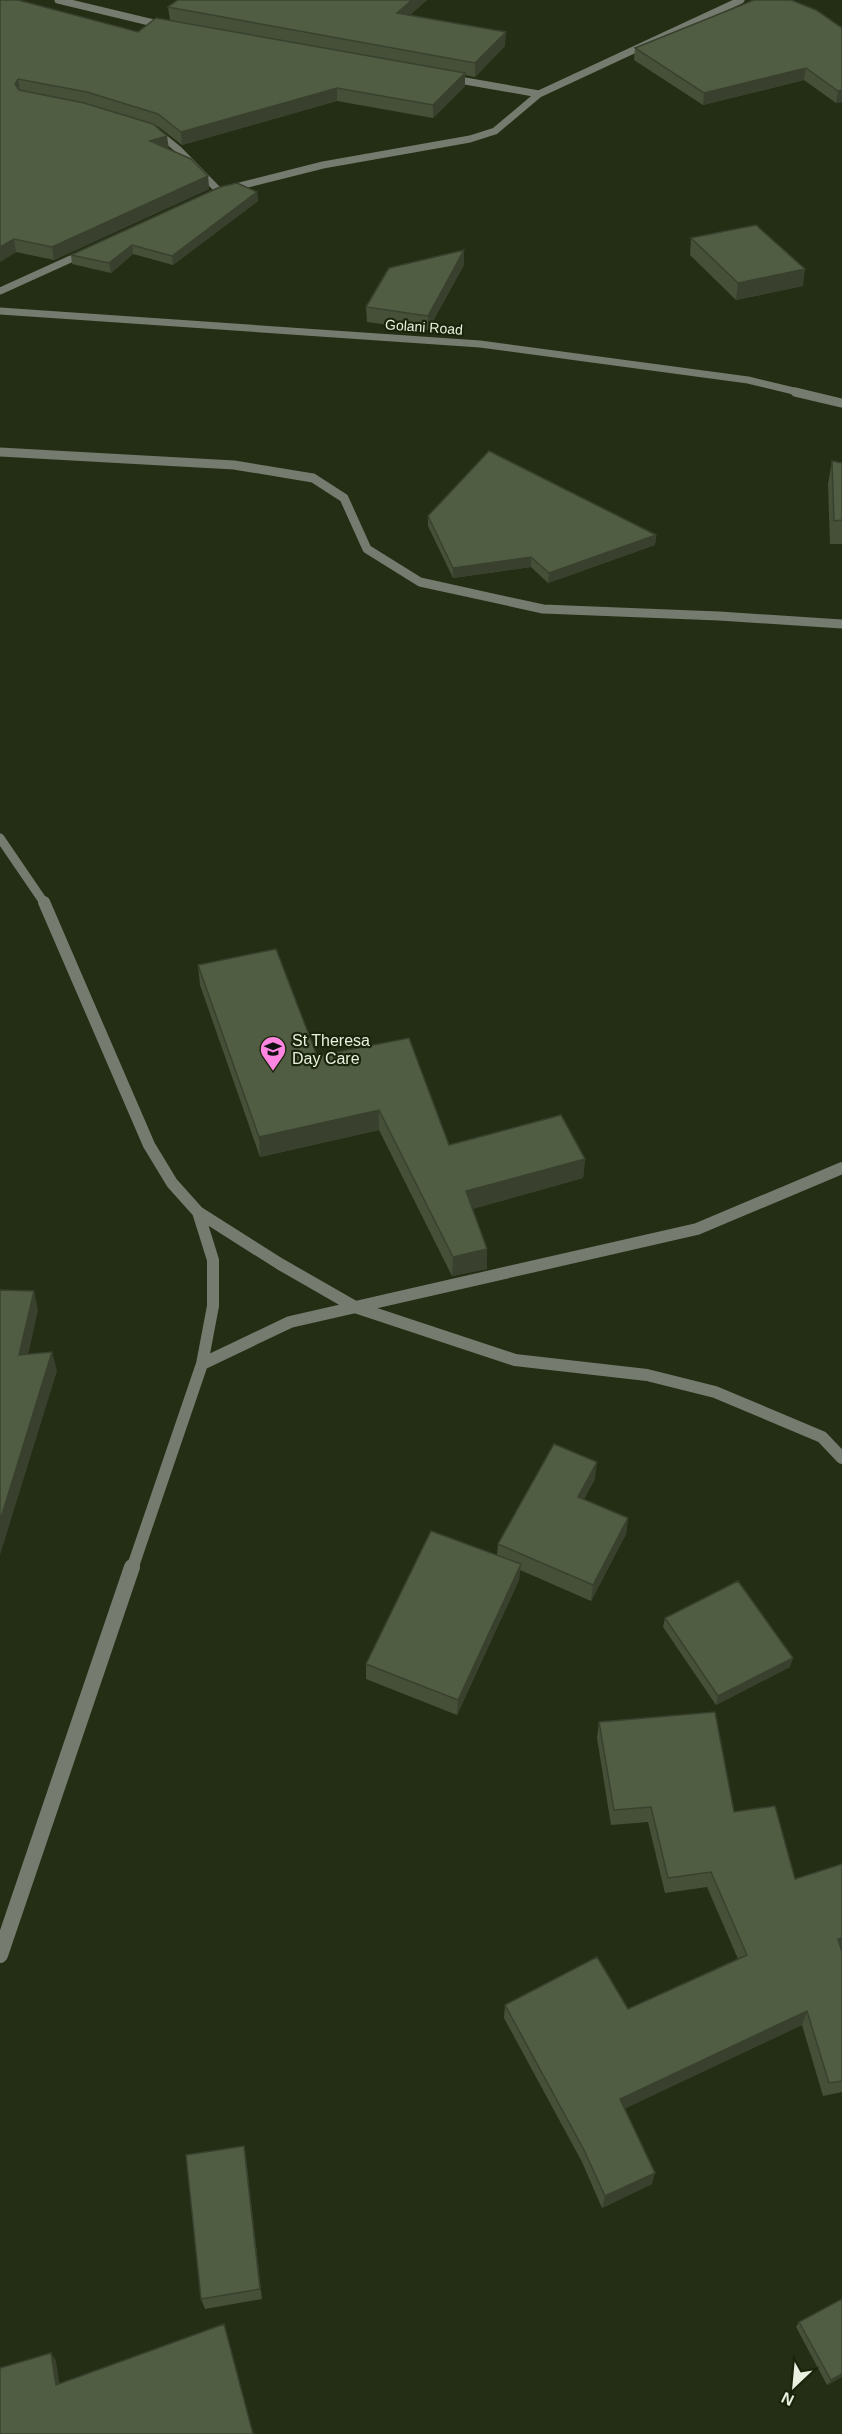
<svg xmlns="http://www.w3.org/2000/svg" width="842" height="2434" viewBox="0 0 842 2434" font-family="Helvetica,sans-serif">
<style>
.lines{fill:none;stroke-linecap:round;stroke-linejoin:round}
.minor-far3{stroke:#757b6e;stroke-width:7}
.minor-far2{stroke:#757b6e;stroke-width:9}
.minor-far1{stroke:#757b6e;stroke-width:12}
.minor{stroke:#757b6e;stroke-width:16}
.wall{fill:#465039}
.shaded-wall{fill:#39412e}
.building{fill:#515d42;stroke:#39412e;stroke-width:1.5}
.labels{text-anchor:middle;stroke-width:4.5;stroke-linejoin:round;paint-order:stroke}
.far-street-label{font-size:14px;fill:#e9f0e0;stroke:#1a240b}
.poi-label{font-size:16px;fill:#e9f0e0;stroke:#1a240b;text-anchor:start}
</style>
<rect width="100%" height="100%" fill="#242e15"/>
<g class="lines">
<path class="minor-far3" d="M58,0L166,26
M448,78L539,94
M157,132L179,150L219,191
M228,189L323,165L470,139L495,131L539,94L741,0
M0,291L86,252
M0,311L480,344L748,380L802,393"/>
<path class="minor-far2" d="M795,392L842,403
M0,452L234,465L313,478L344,498L367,549L420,582L543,609L719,616L842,624
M0,838L45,904"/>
<path class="minor-far1" d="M44,902L149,1145L172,1183L198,1212L280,1264L355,1307L515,1360L647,1375L715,1392L822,1437L842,1458
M202,1364L290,1322L697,1229L842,1168
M132,1569L202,1364L213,1306V1260L198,1212"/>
<path class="minor" d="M0,1955L132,1567"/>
</g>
<path class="wall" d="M0,0L138,32L170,20L168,7L178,0H427L410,15L505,46L475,77L465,75V86L433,118L337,101L182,145L159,127L155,125L169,149L208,176L209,189L54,260L16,252L0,262Z
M816,10L842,102L836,103L804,80L703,105L634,60L635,48Z
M257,192L258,201L173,265L133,254L111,273L72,264L71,255Z
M691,238L803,286L736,300L690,255Z
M464,250V265L428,330L367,322L366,307Z
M832,461L842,463V544H830L828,484Z
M428,516L656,535L655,545L548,583L531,567L453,578L428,526Z
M198,965L317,1056L449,1145L585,1159L583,1178L472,1209L487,1249V1269L452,1276L379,1130L260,1157L200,985Z
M595,1479L584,1499L628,1518L626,1534L591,1601L520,1570L519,1580L457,1715L366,1679V1664L497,1555L498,1544Z
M665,1618L790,1667L716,1705L663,1627Z
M599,1722L734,1812L795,1879L842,1864V2092L823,2096L802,2025L625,2108L652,2184L602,2208L582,2162L504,2018L505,2005L628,2009L738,1959L707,1887L665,1893L648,1822L611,1825L597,1738Z
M246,2158L262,2299L205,2309L201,2299Z
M799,2322L842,2377L827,2385L796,2327Z"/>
<path class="shaded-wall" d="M412,0H427L397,26V13Z
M506,32L505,46L475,77V63Z
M806,68L804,80L703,105L704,93Z
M465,73V86L433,118V105Z
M18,79L20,92L15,84Z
M337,88V101L182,145L181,132Z
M842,90V102L836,103L838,91Z
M167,136L169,149L150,141Z
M208,176L209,189L54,260L52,247Z
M257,192L258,201L173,265L172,256Z
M14,239L16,252L0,262V247Z
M132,245L133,254L111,273L109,263Z
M464,250V265L428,330V316Z
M805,269L803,286L736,300L738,283Z
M656,535L655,545L548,583L549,573Z
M531,557V567L453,578V568Z
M379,1110V1130L260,1157L259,1137Z
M585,1159L583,1178L465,1211L466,1191Z
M487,1249V1269L452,1276L453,1257Z
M34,1291L38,1310L24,1374L19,1355Z
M52,1352L57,1371L0,1555V1521Z
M597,1462L595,1479L576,1513L578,1497Z
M628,1518L626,1534L591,1601L593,1585Z
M521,1564L519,1580L457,1715L458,1700Z
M793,1658L790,1667L716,1705L718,1696Z
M842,1938V1950L833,1953L838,1939Z
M807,2011L802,2025L618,2112L620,2099Z
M244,2146L246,2158L262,2299L260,2289Z
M655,2173L652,2184L602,2208L605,2196Z
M51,2353L56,2361L61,2394L56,2385Z
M842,2374V2377L827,2385L831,2380Z"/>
<path class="building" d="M0,0H18L138,32L156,18L465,73L433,105L337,88L181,132L158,114L87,92L18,79L15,84L19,90L84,103L153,124L167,136L150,141L191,159L208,176L52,247L14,239L0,247Z
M178,0H412L397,13L506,32L475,63L168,7Z
M754,0H791L816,10L842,28V90L838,91L806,68L704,93L635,48Z
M237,183L257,192L172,256L132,245L109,263L71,255L220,187Z
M756,225L805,269L738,283L691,238Z
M464,250L428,316L366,307L389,268Z
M489,451L656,535L549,573L531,557L453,568L428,516Z
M832,461L842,463V520L834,521Z
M276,949L317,1056L409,1038L449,1145L561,1115L585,1159L466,1191L487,1249L453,1257L379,1110L259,1137L198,965Z
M0,1290L34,1291L19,1355L52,1352L0,1521Z
M554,1444L597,1462L578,1497L628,1518L593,1585L498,1544Z
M431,1531L521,1564L458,1700L366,1664Z
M738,1581L793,1658L718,1696L665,1618Z
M715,1712L734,1812L775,1806L795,1879L842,1864V1938L838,1939L842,1952V2081L829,2083L807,2011L620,2099L655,2173L605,2196L584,2150L505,2005L597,1957L628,2009L747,1955L711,1872L668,1878L651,1807L614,1810L599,1722Z
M244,2146L260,2289L201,2299L186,2155Z
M842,2299V2374L831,2380L799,2322Z
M224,2324L253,2434H0V2368L51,2353L56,2385Z"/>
<defs>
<g id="school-pin" transform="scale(1.35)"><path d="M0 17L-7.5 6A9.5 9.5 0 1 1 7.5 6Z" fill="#fe86e1" stroke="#1a240b"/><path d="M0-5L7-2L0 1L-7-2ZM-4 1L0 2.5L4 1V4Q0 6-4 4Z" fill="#111"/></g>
</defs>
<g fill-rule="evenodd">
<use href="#school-pin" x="273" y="1049"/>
</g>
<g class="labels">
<g class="far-street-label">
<text transform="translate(424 327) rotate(4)" y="5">Golani Road</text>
</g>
<g class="poi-label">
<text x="292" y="1046">St Theresa<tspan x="292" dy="18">Day Care</tspan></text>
</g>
</g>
<g transform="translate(794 2386) rotate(206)" stroke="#1a240b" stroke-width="4.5" paint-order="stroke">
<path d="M0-4.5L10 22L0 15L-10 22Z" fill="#e9f0e0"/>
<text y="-9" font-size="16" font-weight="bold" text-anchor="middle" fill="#e9f0e0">N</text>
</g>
</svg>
